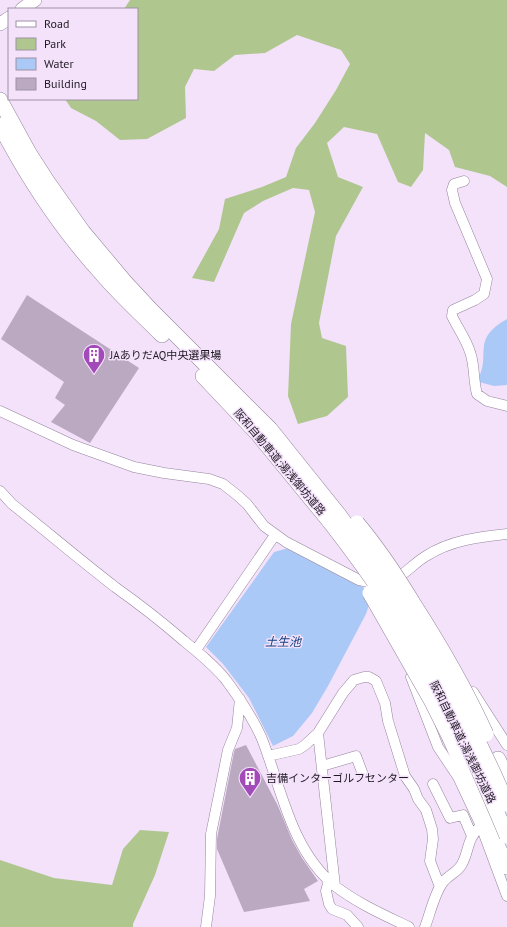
<svg xmlns="http://www.w3.org/2000/svg" width="507" height="927" viewBox="0 0 507 927" font-family="'PT Sans','Noto Sans JP',sans-serif">
<style>
.green{fill:#afc78f}
.water{fill:#abc9f7}
.building{fill:#baa9c1}
.lines{fill:none;stroke-linecap:round;stroke-linejoin:round}
.minor-casing{stroke:#94849b;stroke-width:11}
.major-casing{stroke:#94849b;stroke-width:14}
.highway-casing{stroke:#94849b;stroke-width:16}
.minor{stroke:#fff;stroke-width:10}
.major{stroke:#fff;stroke-width:13}
.highway{stroke:#fff;stroke-width:15}
.highway-bridge-casing{stroke:#94849b;stroke-width:16;stroke-linecap:butt}
.highway-bridge{stroke:#fff;stroke-width:15}
.labels{text-anchor:middle;stroke-width:3;stroke-linejoin:round;paint-order:stroke}
.poi-label{font-size:11px;fill:#1f1922;stroke:#f4e2fb;text-anchor:start}
.street-label{font-size:11px;fill:#1f1922;stroke:#f4e2fb}
.water-label{font-size:12px;font-style:italic;fill:#124081;stroke:#f4e2fb}
</style>
<rect width="100%" height="100%" fill="#f4e2fb"/>
<path class="green" d="M130,0H507V187L490,176L455,167L449,150L425,133L423,170L411,187L398,182L377,134L344,127L327,143L338,177L363,187L336,236L319,323L322,338L346,346L348,397L327,416L298,424L288,396L291,324L315,212L309,190L293,188L263,201L244,213L214,282L192,278L219,229L225,199L262,187L286,177L296,148L315,123L336,90L350,64L341,50L297,35L265,53L235,55L214,71L194,69L185,87L186,118L147,139L120,140L96,121L71,108L65,99H137V9H124Z
M140,830L169,832L155,875L133,924V927H0V860L54,878L112,885L123,849Z"/>
<path class="water" d="M507,319V385L494,386L479,382L478,379C492,354 470,340 507,319Z
M292,547L373,593L366,614L328,686L312,713L293,736L273,746L249,698L223,664L206,647L274,552Z"/>
<path class="building" d="M27,295L139,368L90,443L51,422L65,405L55,398L64,382L1,339Z
M246,745L278,806L292,840L302,858L318,881L304,889L310,901L244,912L217,849V839L234,752L235,749Z"/>
<g class="lines">
<g class="minor-casing">
<path id="minor" d="M464,181L454,184L452,190L455,203L487,279L484,294L475,300L453,310L452,316C457,327 466,339 470,352C475,365 473,380 477,394L487,401L507,406
M0,411L73,445L134,467L164,473L209,479L223,484L237,495L247,504L264,526L286,542L359,580L378,584
M0,491L12,504C46,531 80,560 115,587C139,604 162,622 184,641C199,653 214,665 226,680C240,699 253,718 262,739C282,790 291,850 335,886C357,903 384,915 409,927
M393,580C406,574 414,563 426,556C451,540 479,537 507,534
M196,650L275,535
M411,677L438,747L458,777L481,826L507,896
M473,692L507,745
M318,733L335,886
M268,756L299,749L305,745L318,733L343,693L354,680L364,677H369L376,681L385,703L388,721L405,776L414,789L418,799L426,810L432,829L433,839L430,861L440,887
M322,766L356,756L362,772
M433,784L450,818L463,815L472,836
M329,880L326,891L329,904L332,909L347,915L358,927
M206,927L210,896L211,834L228,750L237,728L240,699
M425,927C430,914 435,891 444,881C450,874 458,872 462,864C470,849 466,839 481,826"/>
</g>
<g class="major-casing">
<path id="major" d="M22,9L35,0
M0,24L9,18"/>
</g>
<g class="highway-casing">
<path id="highway" d="M0,100L29,153L47,181L83,232L125,282L151,310L270,429L339,515
M0,125C27,177 63,231 102,274C121,296 142,315 162,335
M203,376L257,433L330,522
M450,738L507,867
M498,759L507,779"/>
</g>
<use href="#minor" class="minor"/>
<use href="#major" class="major"/>
<use href="#highway" class="highway"/>
<g class="highway-bridge-casing">
<path id="highway-bridge" d="M339,515C406,605 463,701 507,804
M330,522C374,578 414,639 447,703C469,746 488,791 507,836
M357,523C378,548 396,575 413,603C440,645 465,688 486,734
M370,593L431,700L450,738"/>
</g>
<use href="#highway-bridge" class="highway-bridge"/>
</g>
<defs>
<g id="building-pin" transform="scale(1.15)"><path d="M0 17L-7.5 6A9.5 9.5 0 1 1 7.5 6Z" fill="#a24bb8" stroke="#f4e2fb"/><path d="M-4-6H4V6H1V3H-1V6H-4ZM-2.5-4.3h1.7v1.8h-1.7ZM.8-4.3h1.7v1.8H.8ZM-2.5-1h1.7V.8h-1.7ZM.8-1h1.7V.8H.8Z" fill="#fff"/></g>
</defs>
<g fill-rule="evenodd">
<use href="#building-pin" x="94" y="355"/>
<use href="#building-pin" x="250" y="778"/>
</g>
<g class="labels">
<g class="poi-label">
<text x="110" y="359">JAありだAQ中央選果場</text>
<text x="266" y="782">吉備インターゴルフセンター</text>
</g>
<g class="street-label">
<text transform="translate(280 462) rotate(50)" y="4">阪和自動車道;湯浅御坊道路</text>
<text transform="translate(463 742) rotate(64)" y="4">阪和自動車道;湯浅御坊道路</text>
</g>
<g class="water-label">
<text x="283" y="646">土生池</text>
</g>
</g>
<rect x="8" y="8" width="130" height="92" fill="#f4e2fb" stroke="#9f92a4"/>
<rect x="16" y="21" width="20" height="6" fill="#ffffff" stroke="#9f92a4"/>
<text x="44" y="28" font-size="12" fill="#1f1922">Road</text>
<rect x="16" y="38" width="20" height="12" fill="#afc78f" stroke="#9f92a4"/>
<text x="44" y="48" font-size="12" fill="#1f1922">Park</text>
<rect x="16" y="58" width="20" height="12" fill="#abc9f7" stroke="#9f92a4"/>
<text x="44" y="68" font-size="12" fill="#1f1922">Water</text>
<rect x="16" y="78" width="20" height="12" fill="#baa9c1" stroke="#9f92a4"/>
<text x="44" y="88" font-size="12" fill="#1f1922">Building</text>
</svg>
